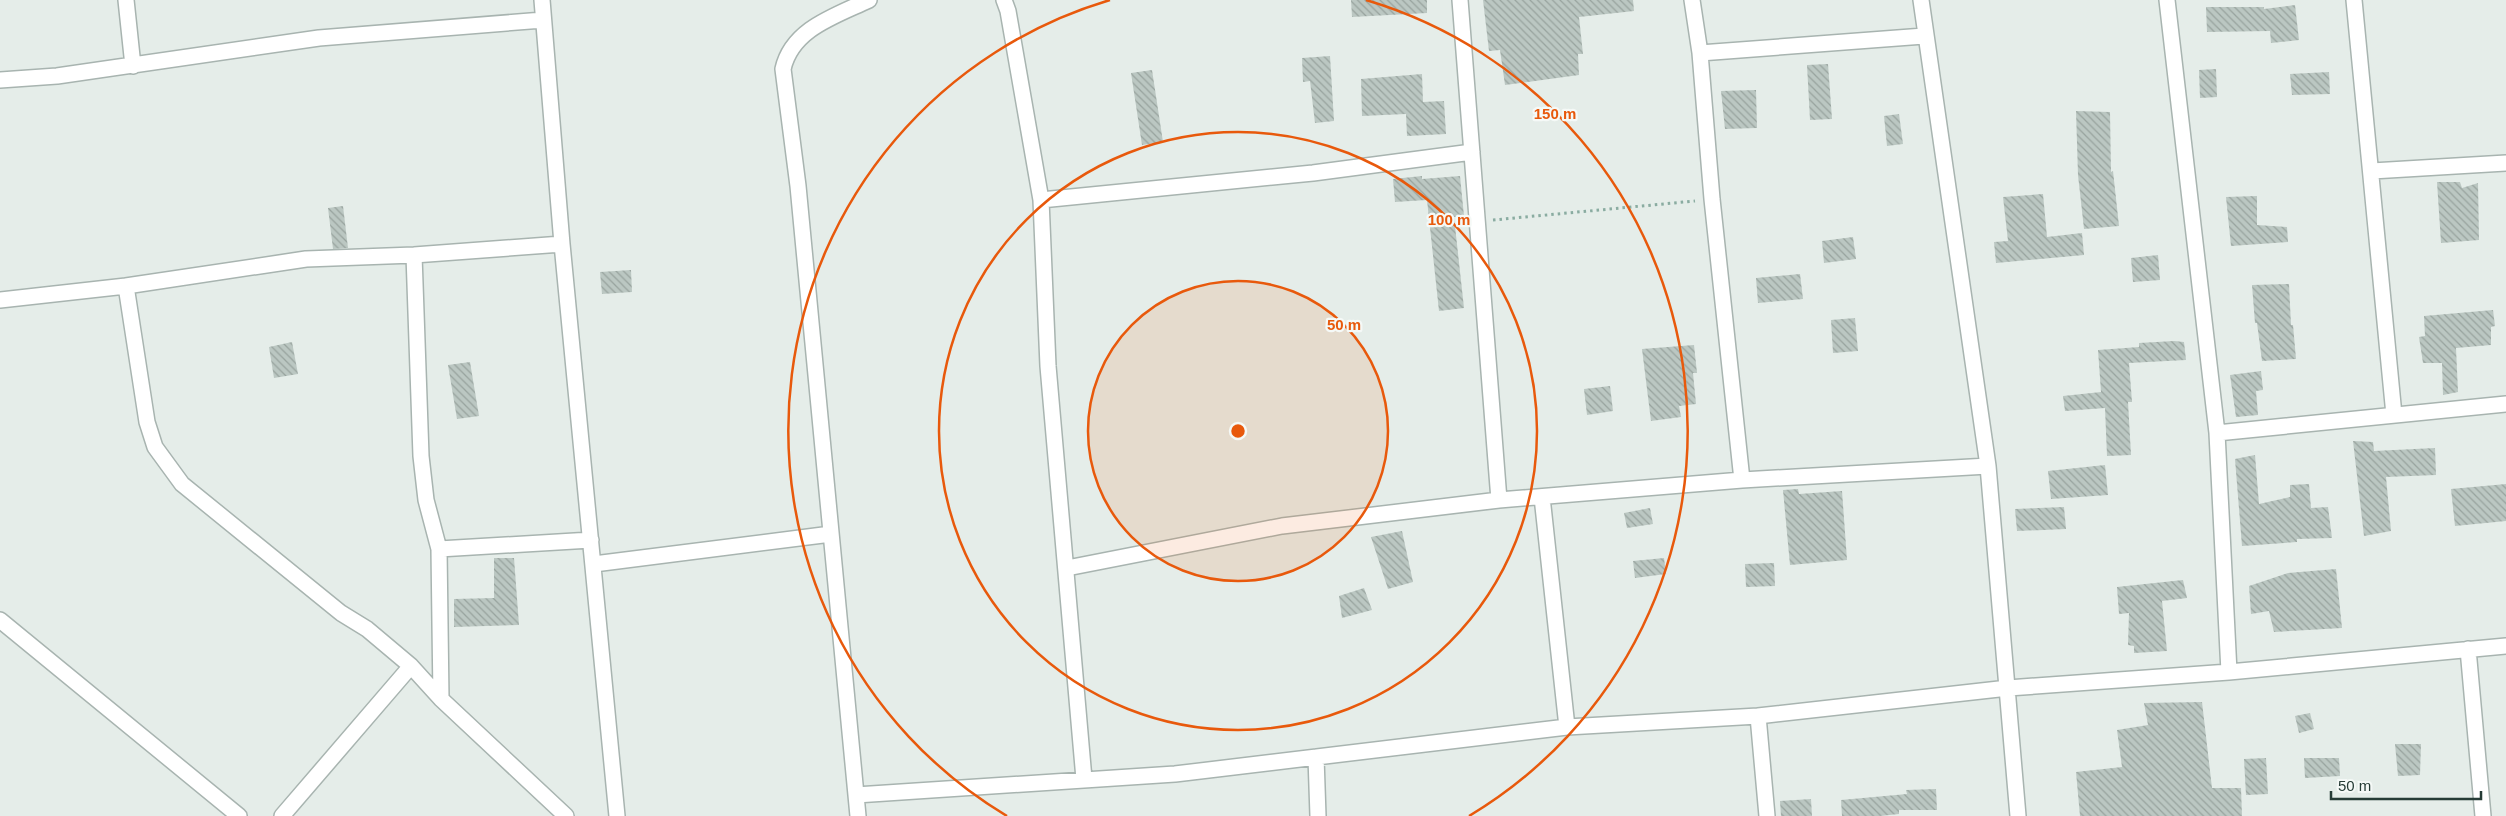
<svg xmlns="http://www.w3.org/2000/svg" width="2506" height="816" viewBox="0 0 2506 816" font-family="Arial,sans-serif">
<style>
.building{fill:url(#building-back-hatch)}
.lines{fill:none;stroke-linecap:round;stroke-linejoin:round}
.minor-casing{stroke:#a8b4b0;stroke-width:18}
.path{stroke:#8aaca1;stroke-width:3;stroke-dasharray:2.5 4;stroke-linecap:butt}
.minor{stroke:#fff;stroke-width:15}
.ring{fill:none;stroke:#e8590c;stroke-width:2.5}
.centre{fill:#e8590c;stroke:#f5f9f7;stroke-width:2.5}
.ring-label{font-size:15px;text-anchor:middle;font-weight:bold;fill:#e8590c;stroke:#f5f9f7;stroke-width:4.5;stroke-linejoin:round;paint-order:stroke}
</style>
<defs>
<pattern id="building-back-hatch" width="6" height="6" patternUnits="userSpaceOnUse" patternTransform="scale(1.25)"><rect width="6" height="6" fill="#bbc7c2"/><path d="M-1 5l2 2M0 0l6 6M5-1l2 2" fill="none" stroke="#98a39e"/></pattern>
</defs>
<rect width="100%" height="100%" fill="#e5ede9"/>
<path class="building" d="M1351,0H1427V13L1352,17Z
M1483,0H1633L1634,11L1579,17L1583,54H1578L1579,75L1505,85L1500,50L1489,51Z
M2295,5L2299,40L2271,43L2270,31L2207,32L2206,7H2264V9Z
M1330,56L1334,121L1315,123L1310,81L1303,82L1302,58Z
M1828,64L1832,119L1810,120L1807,65Z
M2216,69L2217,97L2200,98L2199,70Z
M1152,70L1163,142L1142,145L1131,73Z
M2329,72L2330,94L2292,95L2290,74Z
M1422,74L1423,102L1444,101L1446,134L1407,136L1406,114L1362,116L1361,79Z
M1756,90L1757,128L1725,129L1721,91Z
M2076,111L2110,112L2111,172L2113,171L2119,226L2084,229L2078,175Z
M1899,114L1903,144L1887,146L1884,116Z
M1422,176V179L1460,176L1464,216L1454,217L1464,308L1439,311L1427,200L1395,202L1393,179Z
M2437,182H2460L2462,188L2478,183L2479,240L2441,243Z
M2043,194L2047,237L2082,233L2084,255L1996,263L1994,242L2008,241L2003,197Z
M2257,196V225L2287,227L2288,242L2231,246L2226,197Z
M343,206L348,248L333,249L328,208Z
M1853,237L1856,259L1824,263L1822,241Z
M2158,255L2160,280L2133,282L2131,258Z
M631,270L632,292L602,294L600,272Z
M1800,274L1803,299L1758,303L1756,278Z
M2289,284L2291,325H2293L2296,359L2262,361L2257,323H2255L2252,285Z
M2493,310L2495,326L2491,327V345L2456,348L2458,392L2443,395L2442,363H2423L2419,337L2425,336L2424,316Z
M1855,318L1858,351L1833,353L1831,320Z
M2174,341L2184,342L2186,360L2129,363L2132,402H2128L2131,455L2107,456L2105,408L2065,411L2063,396L2101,392L2098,350L2139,347V343Z
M292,342L298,374L274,378L269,347Z
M1694,345L1697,373H1693L1696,404L1679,406L1681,417L1651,421L1642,349Z
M470,362L479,416L457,419L448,365Z
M2261,371L2263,390L2256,391L2258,415L2236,417L2230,375Z
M1610,386L1613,411L1587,415L1584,389Z
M2353,441L2373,442L2374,451L2435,448L2436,475L2386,477L2391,531L2364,536Z
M2255,455L2259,504L2290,497V485L2309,484L2311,508L2328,507L2332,538L2297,539V542L2242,546L2235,459Z
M2105,465L2108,495L2051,499L2048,471Z
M2506,484V521L2455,526L2451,489Z
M1798,489L1799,494L1842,491L1847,560L1790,565L1783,490Z
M2064,507L2066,529L2017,531L2015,509Z
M1650,508L1653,524L1627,528L1624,513Z
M1402,531L1413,582L1388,589L1371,537Z
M494,558H514L519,625L454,627V599L494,598Z
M1664,558L1666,574L1635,578L1633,561Z
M1774,563L1775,586L1746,587L1745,564Z
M2336,569L2342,628L2274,632L2269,611L2251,614L2249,586L2288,573Z
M2183,580L2187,598L2162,601L2167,651L2134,653V646L2128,645L2129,613L2119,614L2117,587Z
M1364,588L1372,610L1342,618L1339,596Z
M2202,702L2212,788H2241L2242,816H2080L2076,772L2122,767L2117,730L2148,725L2144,703Z
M2310,713L2314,729L2299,733L2295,716Z
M2395,744H2421L2420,775L2398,776Z
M2266,758L2268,794L2246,795L2244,759Z
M2304,758H2339L2340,776L2305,778Z
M1936,789L1937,810H1899V814L1880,816H1842L1841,800L1907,794L1906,790Z
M1811,799L1812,816H1781L1780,801Z"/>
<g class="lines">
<g class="minor-casing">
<path id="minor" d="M126,0L133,66
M542,0L562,244L617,816
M1004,0L1008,11L1041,200L1048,366L1084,779
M1460,0L1499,500
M1692,0L1700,53L1712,199L1742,480
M1921,0L1988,466L2018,816
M2167,0L2217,433L2229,672
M2354,0L2394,415
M1700,53L1924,36
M0,80L57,76L319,38L543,20
M2372,171L2506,163
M1041,200L1313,173L1472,152
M414,255L421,456L426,500L439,549L441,699
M126,286L147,422L155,447L182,484L341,613L367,629L411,666L441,699L566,816
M0,300L126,286L306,259L414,255L562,244
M2217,433L2506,404
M1542,497L1567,727
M439,549L591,540
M594,564L831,534
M1067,568L1282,526L1499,500L1742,480L1988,466
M0,620L239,816
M2468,649L2483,816
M1316,757L1318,816
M856,795L1175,774L1567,727L1758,716
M282,816L411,666
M858,816L798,186L783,69C792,29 835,16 869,0
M1767,816L1758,716L2008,688L2229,672L2506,646"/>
</g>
<path class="path" d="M1493,220L1695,201"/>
<use href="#minor" class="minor"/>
</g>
<circle cx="1238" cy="431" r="150" fill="#e8590c" fill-opacity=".12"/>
<g class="ring">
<circle cx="1238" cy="431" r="150"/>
<circle cx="1238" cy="431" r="299"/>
<path d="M1007 816A449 449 0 0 1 1110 0M1366 0A449 449 0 0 1 1469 816"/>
</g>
<circle cx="1238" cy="431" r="8" class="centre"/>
<g class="ring-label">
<text x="1555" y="119">150 m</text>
<text x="1449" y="225">100 m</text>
<text x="1344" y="330">50 m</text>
</g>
<path d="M2331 791v8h150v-8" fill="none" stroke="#263c36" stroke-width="2.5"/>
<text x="2338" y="791" font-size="15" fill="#263c36" stroke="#f5f9f7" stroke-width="4" paint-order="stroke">50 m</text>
</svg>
